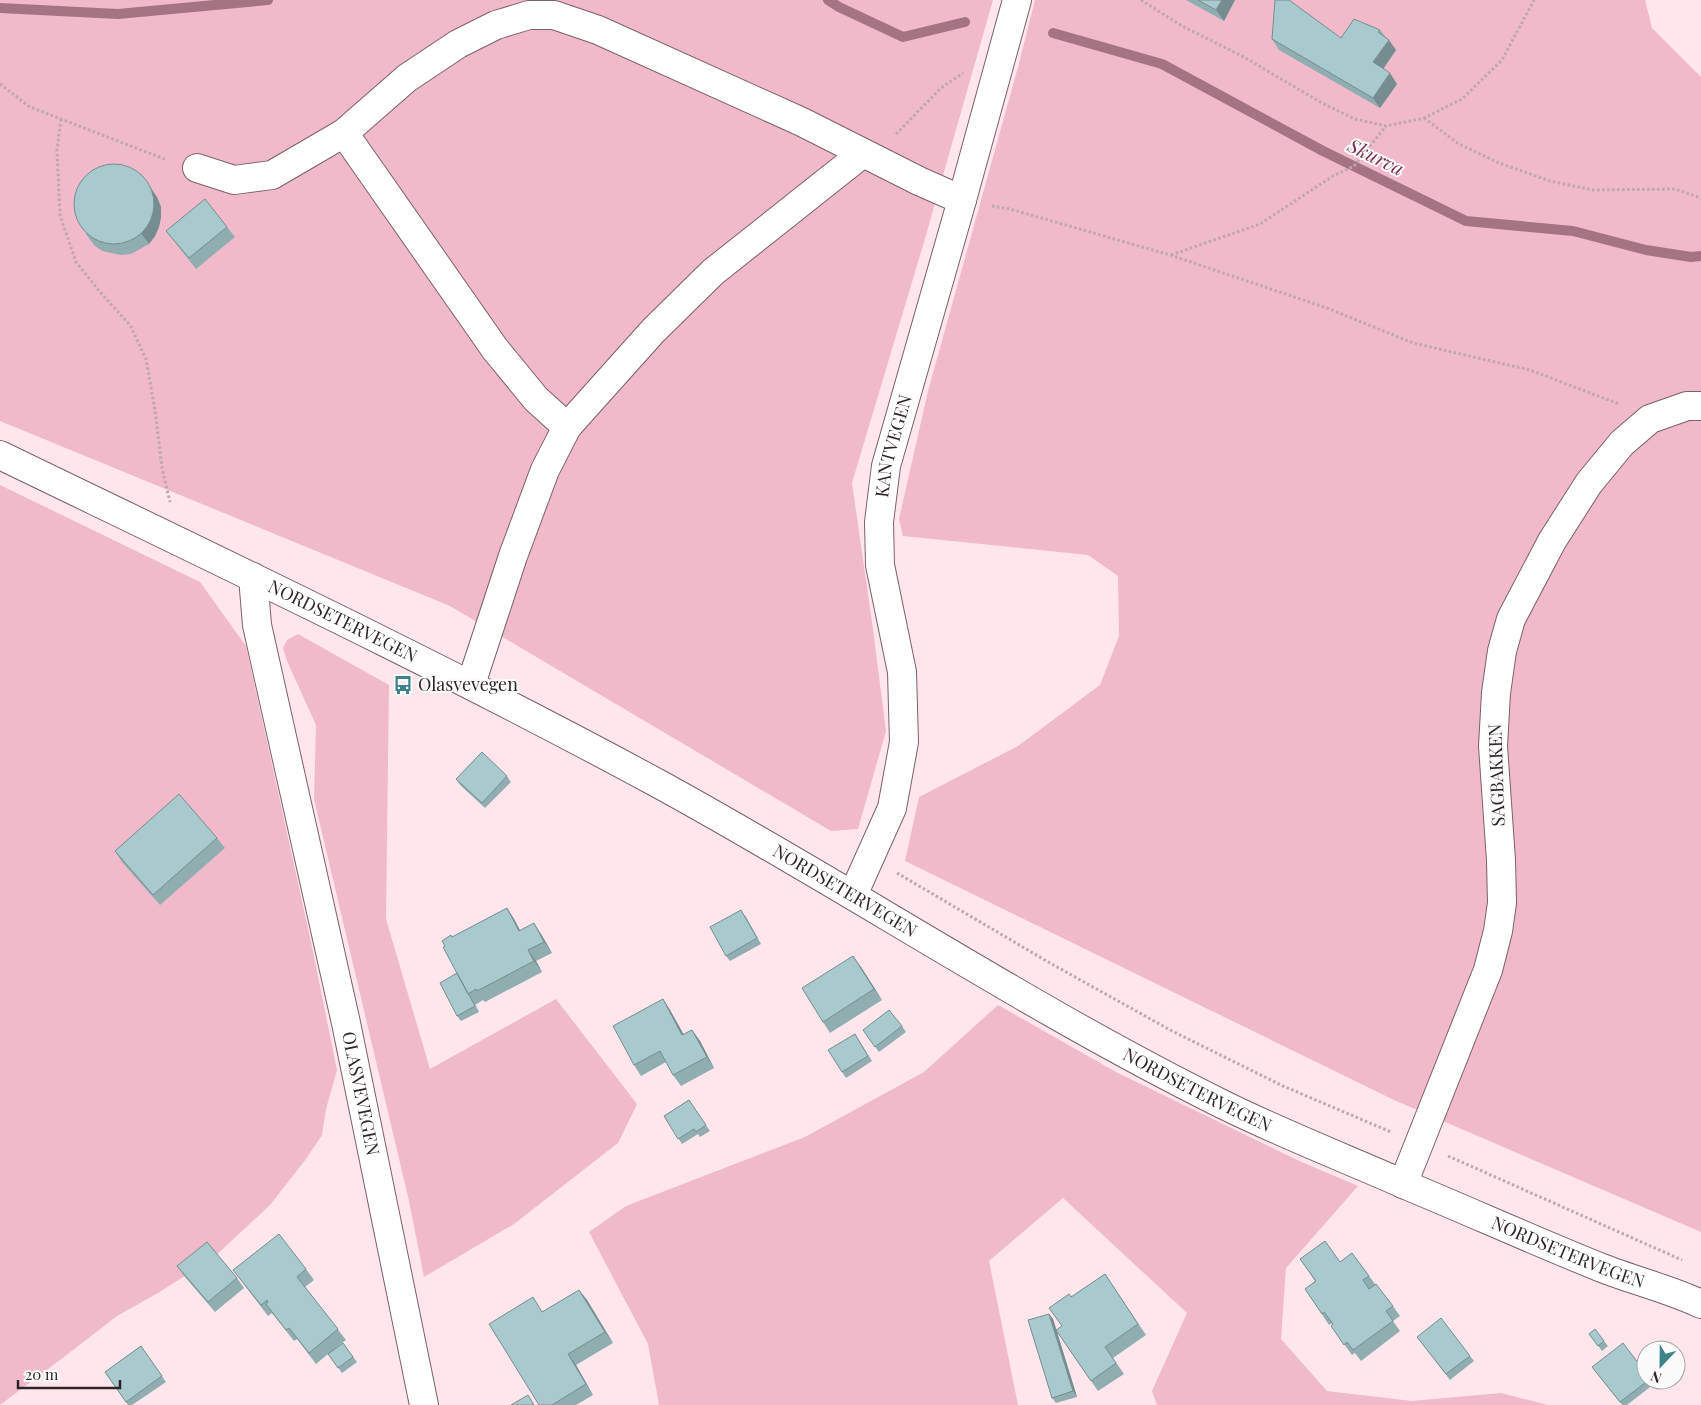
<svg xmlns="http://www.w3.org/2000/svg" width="1701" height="1405" viewBox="0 0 1701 1405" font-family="'Playfair Display',serif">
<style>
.green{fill:#f0bacb}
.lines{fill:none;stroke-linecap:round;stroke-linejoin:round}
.stream{stroke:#a57484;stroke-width:10}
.minor-casing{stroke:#7b6169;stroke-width:30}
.major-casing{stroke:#7b6169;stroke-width:30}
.path{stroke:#bca8ae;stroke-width:3;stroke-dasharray:2.5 2.5;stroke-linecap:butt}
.minor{stroke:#fff;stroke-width:28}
.major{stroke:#fff;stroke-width:28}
.wall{fill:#90aeaf}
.shaded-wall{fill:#768d8f}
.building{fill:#a8cacc;stroke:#768d8f}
.labels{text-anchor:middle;stroke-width:4;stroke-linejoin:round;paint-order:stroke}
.street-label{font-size:18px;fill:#2f2428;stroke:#fbfbfb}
.poi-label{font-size:18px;fill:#2f2428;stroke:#fbfbfb;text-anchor:start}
.water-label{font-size:19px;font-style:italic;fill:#7d2f4f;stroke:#fbfbfb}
</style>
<rect width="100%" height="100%" fill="#ffe6ed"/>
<path class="green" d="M0,0H993L924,242L852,483L872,622L886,731L858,829L831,831L450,606L0,421Z
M1035,0H1645L1652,28L1701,77V1232L1394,1100L905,861L919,797L1018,746L1100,685L1119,636L1118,576L1088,555L903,536L899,519L928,391L1018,67Z
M0,485L200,582L246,646L311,942L337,1070L326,1109L322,1135L306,1159L270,1205L213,1258L158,1293L117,1316L64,1357L0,1405Z
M298,634L389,685L386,919L430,1069L556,999L637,1104L618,1143L514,1224L424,1277L409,1201L314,799L316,725L287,661L283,648L287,640Z
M998,1005L1116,1072L1297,1160L1358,1186L1286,1268L1281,1339L1327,1391L1412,1401L1501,1393L1548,1405H1157L1152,1391L1187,1313L1063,1198L989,1261L1018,1405H659L648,1344L589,1232L626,1206L805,1137L924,1072Z"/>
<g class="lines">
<path class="stream" d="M828,0L839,7L903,37L965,22
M0,8L118,14L268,0
M1053,33L1162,64L1323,151L1466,221L1573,231L1646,250L1691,257L1701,256"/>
<g class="minor-casing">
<g id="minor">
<path d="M344,133L495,349L536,399L567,427"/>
<path d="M197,168L234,180L272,175L344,133L407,78L458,44L496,25L529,15H554L598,30L802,122L919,181L962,200"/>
<path id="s1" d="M253,577L257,625L346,1023L424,1405"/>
<path d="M471,684L513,556L545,470L567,427L653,331L713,272L863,153"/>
<path id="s2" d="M853,895L892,808L904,742L902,672L880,565L879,522L886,466L962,200L1017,0"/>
<path d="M1403,1184L1488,970L1498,931L1502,903L1501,860L1493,746L1496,693L1502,651L1511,619L1552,541L1589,483L1622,443L1650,419L1687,406H1701"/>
</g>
</g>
<g class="major-casing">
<g id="major">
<path id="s3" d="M0,455C221,562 443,667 659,784C849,888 1030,1009 1224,1105C1285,1135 1347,1159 1408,1186C1473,1213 1537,1242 1602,1268C1635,1281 1669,1289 1701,1304"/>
</g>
</g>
<path class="path" d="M1141,0L1182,26L1242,56L1322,103L1355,119L1386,126L1424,118L1462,99L1502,60L1534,0
M0,84L30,107L167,160
M1424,118L1459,144L1499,163L1550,181L1593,190L1675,189L1701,198
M61,119L57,150L60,215L76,262L100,292L130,325L146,359L155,410L162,468L170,502
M896,134L941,88L963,73
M992,206L1010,209L1170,255L1327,308L1413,343L1530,370L1619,404
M1171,255L1260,224L1333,176L1354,166L1386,126
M897,873L1050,963L1172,1031L1283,1086L1391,1132
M1448,1156L1682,1260"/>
<use href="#minor" class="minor"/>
<use href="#major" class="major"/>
</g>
<path class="wall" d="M1186,0H1235L1224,21Z
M1380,30L1396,50L1383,69L1397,84L1380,108L1279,50L1272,39L1341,38Z
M157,197L161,207V217L159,227L155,236L149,244L131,254L121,255L102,251L94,245L86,234Z
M227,227L235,237L196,269L174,241L166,231Z
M507,776L511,782L485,808L460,785L456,779Z
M217,838L225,848L160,905L122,862L115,851Z
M507,908L514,919L520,930L541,934L552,953L536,961L542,972L485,1002L483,1000L475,1005V1004L479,1012L461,1021L457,1016V973L445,946L453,937Z
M745,915L761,944L730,961L726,956Z
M861,967L882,1000L830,1033L823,1022Z
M663,999L670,1010L684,1035L692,1030L700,1041L714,1068L681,1086L673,1075L666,1062L641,1076L634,1065Z
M902,1026L906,1032L879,1052L863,1030Z
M855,1034L872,1061L846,1078L842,1072Z
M689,1100L710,1131L700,1137L698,1134L682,1144L664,1116Z
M1352,1253L1375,1284L1393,1306L1400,1316L1393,1321L1400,1331L1361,1361L1355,1353L1352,1355L1331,1326L1332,1324V1323L1329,1325L1305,1289L1315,1281L1300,1259L1340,1262Z
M177,1266L237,1278L244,1288L215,1312L185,1277Z
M306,1269L314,1280L305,1287L346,1340L334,1349L343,1343L357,1362L342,1373L328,1354L316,1364L297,1339L294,1341L272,1313L268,1316L233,1270Z
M1105,1274L1146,1335L1113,1358L1124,1374L1098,1391L1056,1330L1062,1326L1071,1297Z
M579,1290L587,1300L613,1343L576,1365L593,1395L576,1405H539Z
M1049,1314L1053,1319L1077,1397L1056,1403L1052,1398Z
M1593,1339L1604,1341L1608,1346L1602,1351Z
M1421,1342L1470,1356L1474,1361L1450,1380Z
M141,1346L166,1382L132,1405H128L105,1372Z
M1592,1367L1646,1380H1651L1654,1384L1627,1405H1622Z"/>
<path class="shaded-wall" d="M1222,0H1235L1224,21L1216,10Z
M1389,40L1396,50L1381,72L1373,62Z
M1390,73L1397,84L1380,108L1373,98Z
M144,178L157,197L161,207V217L159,227L155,236L149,244L141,233Z
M507,908L514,919L526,942L519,931Z
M534,923L541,934L552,953L544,942Z
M528,950L536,961L542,972L534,961Z
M853,956L861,967L882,1000L874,989Z
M663,999L670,1010L690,1046L682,1035Z
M692,1030L700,1041L714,1068L707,1057Z
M579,1290L587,1300L613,1343L605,1332Z
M1049,1314L1053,1319L1077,1397L1073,1391Z
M568,1354L576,1365L593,1395L586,1384Z"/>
<path class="building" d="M1198,0H1222L1216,10Z
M1275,0H1289L1341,38L1354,19L1380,30L1378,32L1389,40L1373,62L1390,73L1373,98L1272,39Z
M74 204a40 40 0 1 1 80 0a40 40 0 1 1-80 0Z
M205,199L227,227L189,258L166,231Z
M482,752L507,776L482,803L456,779Z
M179,794L217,838L153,895L115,851Z
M507,908L519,931L534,923L544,942L528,950L534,961L477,991L476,989L468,994L443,947L445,946L442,941L451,935L452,937Z
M741,910L757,938L726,956L710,927Z
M853,956L874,989L823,1022L802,988Z
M457,973L475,1006L457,1016L440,983Z
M663,999L682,1035L692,1030L707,1057L673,1075L660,1051L634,1065L613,1026Z
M889,1010L902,1026L875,1047L863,1030Z
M855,1034L868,1056L842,1072L828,1050Z
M689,1100L706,1125L696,1132L694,1129L678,1139L664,1116Z
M279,1234L306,1269L297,1277L338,1329L309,1353L289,1328L286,1330L266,1304L268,1302L267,1300L261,1305L233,1270Z
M1325,1241L1340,1262L1352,1253L1369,1276L1363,1280L1369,1289L1376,1284L1393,1306L1386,1311L1393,1321L1353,1350L1347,1342L1344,1345L1331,1326L1333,1324L1324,1312L1322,1314L1305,1289L1316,1281L1300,1259Z
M207,1242L237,1278L208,1302L177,1266Z
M1105,1274L1138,1324L1105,1347L1116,1363L1091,1381L1056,1330L1062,1326L1049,1308L1069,1294L1071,1297Z
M579,1290L605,1332L568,1354L586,1384L552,1405H539L489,1324L533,1297L542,1312Z
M1049,1314L1073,1391L1052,1398L1028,1320Z
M1441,1318L1470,1356L1446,1374L1417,1337Z
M1595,1329L1604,1341L1598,1346L1589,1334Z
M343,1343L353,1357L338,1368L328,1354Z
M1623,1343L1646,1373V1380H1649L1620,1402L1592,1367Z
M141,1346L162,1376L126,1402L105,1372Z
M528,1395L534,1405H511Z"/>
<defs>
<g id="bus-bare" transform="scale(1.5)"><path d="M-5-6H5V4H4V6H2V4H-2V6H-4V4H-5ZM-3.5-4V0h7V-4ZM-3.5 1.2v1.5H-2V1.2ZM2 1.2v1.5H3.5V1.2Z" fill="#3c8489" stroke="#fbfbfb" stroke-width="2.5" paint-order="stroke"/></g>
</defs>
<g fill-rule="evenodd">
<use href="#bus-bare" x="403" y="685"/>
</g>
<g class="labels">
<g class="street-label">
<text dy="6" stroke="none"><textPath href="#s2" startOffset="462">KANTVEGEN</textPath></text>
<text dy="6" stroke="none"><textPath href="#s3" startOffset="381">NORDSETERVEGEN</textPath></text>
<text transform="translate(1497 775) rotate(-92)" y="6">SAGBAKKEN</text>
<text dy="6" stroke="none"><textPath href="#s3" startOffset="951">NORDSETERVEGEN</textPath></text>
<text dy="6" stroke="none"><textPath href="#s3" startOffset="1356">NORDSETERVEGEN</textPath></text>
<text dy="6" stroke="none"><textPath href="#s1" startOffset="528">OLASVEVEGEN</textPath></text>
<text dy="6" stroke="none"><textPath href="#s3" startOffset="1761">NORDSETERVEGEN</textPath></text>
</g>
<g class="poi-label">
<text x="418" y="691">Olasvevegen</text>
</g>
<g class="water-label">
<text transform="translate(1376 157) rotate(26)" y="7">Skurva</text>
</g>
</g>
<g transform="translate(1661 1365) rotate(202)"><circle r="24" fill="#fbfbfb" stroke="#a9a5a7"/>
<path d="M0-4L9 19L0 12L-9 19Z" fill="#3c8489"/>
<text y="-8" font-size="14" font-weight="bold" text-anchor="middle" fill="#2f2428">N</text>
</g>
<path d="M18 1380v8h102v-8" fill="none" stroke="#2f2428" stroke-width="2.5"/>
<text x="25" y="1380" font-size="15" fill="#2f2428" stroke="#fbfbfb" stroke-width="4" paint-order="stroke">20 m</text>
</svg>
